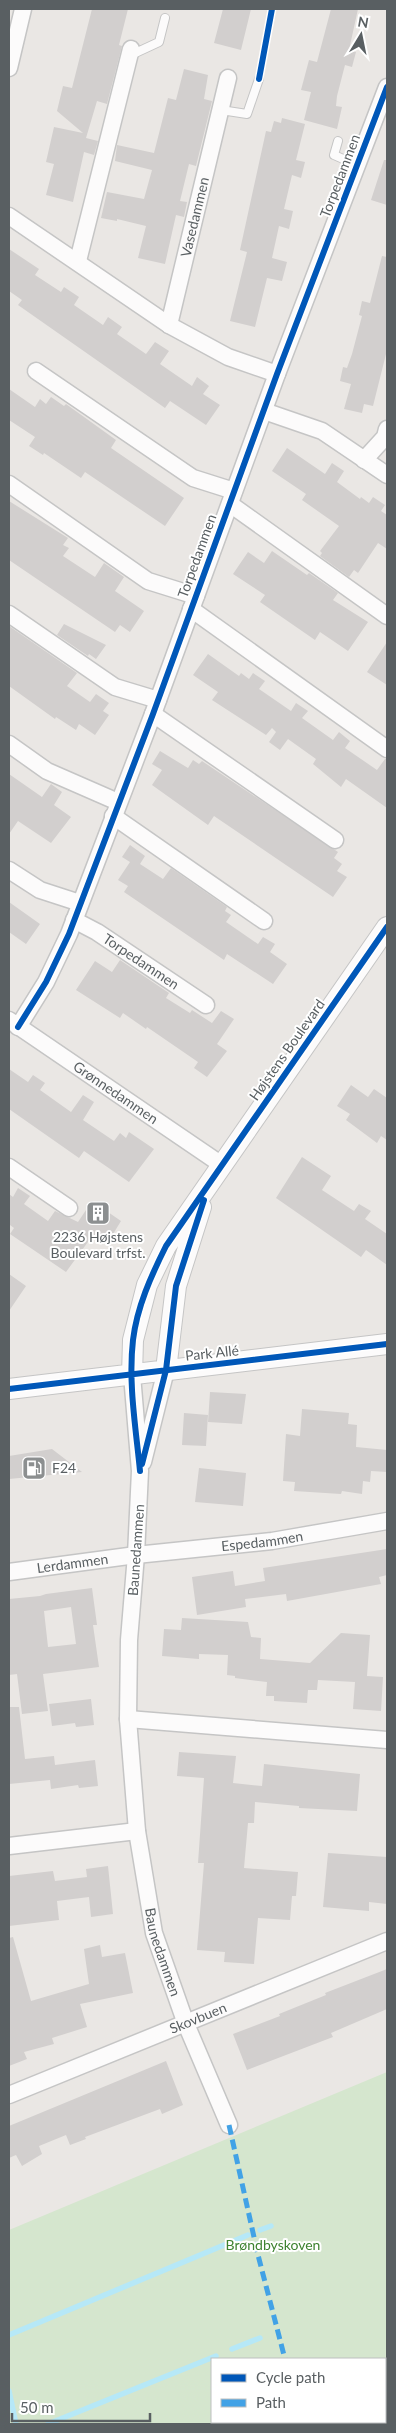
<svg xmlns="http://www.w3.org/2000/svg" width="396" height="2433" viewBox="0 0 396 2433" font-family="Lato,sans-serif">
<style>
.green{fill:#d5e6ce;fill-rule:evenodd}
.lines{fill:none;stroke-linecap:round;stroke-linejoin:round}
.stream{stroke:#b6e8f7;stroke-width:5.5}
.building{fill:#d2cfce;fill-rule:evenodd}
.service-casing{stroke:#c5c5c5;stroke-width:10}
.minor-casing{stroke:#c5c5c5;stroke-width:19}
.tertiary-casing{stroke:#c5c5c5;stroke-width:22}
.service{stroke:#fcfbfb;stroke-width:8}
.minor{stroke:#fcfbfb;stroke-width:16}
.tertiary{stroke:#fcfbfb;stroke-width:20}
.quiet{stroke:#42a2e6;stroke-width:5;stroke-dasharray:10 5;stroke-linecap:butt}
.cycleway-casing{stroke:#fff;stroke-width:9}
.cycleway{stroke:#0057b8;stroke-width:6}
.labels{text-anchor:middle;stroke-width:4;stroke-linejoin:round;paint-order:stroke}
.street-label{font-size:14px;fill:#595f62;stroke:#fff}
.poi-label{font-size:14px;fill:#595f62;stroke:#fff}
.park-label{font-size:14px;fill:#3d8230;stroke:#fff}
</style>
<rect width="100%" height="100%" fill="#eae7e4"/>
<path class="green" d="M387,2072V2424H9V2230ZM212,2359H385V2422H212Z"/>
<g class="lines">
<path class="stream" d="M260,2230L271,2226
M9,2335L248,2235
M232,2349L260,2338
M9,2391L16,2424
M48,2424L216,2356"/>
</g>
<path class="building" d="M92,9H128L119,45L122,46L107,104L97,101L86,138L98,141L94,155L84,152L73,202L46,195L54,164L46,162L54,127L83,133L57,111L63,86L72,88Z
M223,9H251L241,50L214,43Z
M331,9H358L349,50L356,52L352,67L345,65L337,96L336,106L342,107L337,129L304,120L311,92L301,90L309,60L317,62Z
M184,69L208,75L204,99L212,101L196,166L189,164L180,201L187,202L184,217L176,215L165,264L138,258L146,226L117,219V221L101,218L107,192L144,199L152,170L115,161L117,145L154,153L168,98L176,100Z
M282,118L305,124L296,160L305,162L301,178L292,175L284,209L293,211L289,229L279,226L272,258L287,262L282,281L267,278L255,327L230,321L247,252L240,250L266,131L271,132L274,121L281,123Z
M384,160H387V205L371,200Z
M9,249L39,269L35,275L61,292L64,287L79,297L74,305L103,325L108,317L122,327L117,334L146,354L155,342L169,351L160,364L192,386L197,377L209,386L203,394L220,405L206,425L170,401L165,408L18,305L22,300L9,291Z
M382,256L387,257V350L373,406L364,404L362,413L344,409L351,384L340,381L343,367L347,368L352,354L362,316L359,315L362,301L370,303Z
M9,389L35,407L40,399L46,404L51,397L64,406L66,404L116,440L111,448L184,498L165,526L85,472L81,478L44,453L43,455L29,446L35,437L9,420Z
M287,448L325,474L332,463L344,471L337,482L360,499L361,497L369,503L373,497L385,505L381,511L387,515V549L378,543L358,573L354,570L349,577L320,556L322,553L320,551L339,526L302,500L306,494L272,471Z
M9,501L68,538L63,545L69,548L63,556L95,577L104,563L124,577L115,591L144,611L130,632L120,625L115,632L9,560Z
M272,551L307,575L309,573L338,593L333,600L368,622L348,651L320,632L315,640L260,602L265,595L233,574L248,552L264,563Z
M64,624L106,645L96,659L89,654L88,656L57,635Z
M9,626L77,673L67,686L90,702L96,694L109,703L103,711L109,715L95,735L79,724L76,730L56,717L55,719L9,686Z
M387,642V685L367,672Z
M208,654L239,676L241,673L249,679L253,673L265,681L259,689L291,711L296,703L308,711L302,718L333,740L339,732L350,741L345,748L377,770L385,759H387V808L346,779L341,787L313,764L316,759L288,739L280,750L269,742L276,732L272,728L266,735L212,700L218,692L193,675Z
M160,751L188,768L193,760L199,764L202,761L338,852L334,858L342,864L337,871L347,877L333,897L214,816L208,825L152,785L162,770L152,764Z
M9,774L42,797L51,784L62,792L54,805L71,817L51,843L18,821L9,834Z
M130,845L145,856L140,864L163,879L171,868L227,907L225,911L231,915L226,922L258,944L263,937L275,944L270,952L287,964L273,984L227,954L224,960L124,892L128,886L118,880L130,862L122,857Z
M9,902L40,924L26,944L9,932Z
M120,960L169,993L166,998L190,1013L192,1010L212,1023L221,1011L234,1019L217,1044L227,1051L207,1077L194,1068L198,1062L147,1027L146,1029L123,1013L120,1018L76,990L95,961L112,972Z
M9,1069L28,1082L33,1075L45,1083L40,1090L71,1112L83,1095L94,1102L83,1120L114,1141L120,1133L126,1138L129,1132L154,1149L129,1182L84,1151L79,1158L9,1109Z
M351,1085L368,1097L374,1089L387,1098V1140L381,1136L377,1143L346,1120L350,1114L337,1106Z
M302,1157L331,1176L322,1190L354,1211L359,1204L371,1211L365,1219L387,1234V1265L366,1250L361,1257L276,1198Z
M18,1188L30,1196L24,1204L48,1221L55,1211L78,1222L92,1201L121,1221L107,1244L93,1235L66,1272L10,1234L14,1228L10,1225L9,1227V1194L13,1197Z
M9,1274L26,1286L9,1311Z
M210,1392L246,1394L242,1424L208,1422Z
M302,1409L349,1413L348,1424L357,1425L356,1447L387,1450V1472L371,1471L370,1482L363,1481L362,1494L342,1491L341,1494L294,1491L295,1482L283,1481L286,1434L300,1436Z
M184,1413L208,1415L206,1446L182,1445Z
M52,1449L82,1472L9,1479V1456Z
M199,1468L246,1473L243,1506L195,1502Z
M387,1549V1575L379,1577L381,1584L287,1601L286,1594L245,1599L246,1607L197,1615L192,1577L233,1571L235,1586L265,1581L263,1568Z
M92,1588L97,1625H93L99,1667L43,1674L48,1711L22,1714L17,1674L9,1675V1599L40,1596L46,1594ZM71,1607L76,1644L48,1647L44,1611Z
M182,1618L248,1622L251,1637L261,1638L260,1659L310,1663L341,1633L370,1635L367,1676L383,1677L381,1711L353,1709L355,1682L318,1680L317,1690H308L307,1703L274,1701V1696H266L267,1682L235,1678V1676L227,1675L228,1655L199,1654V1659L162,1656L164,1629L181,1630Z
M91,1699L94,1725L76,1727L75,1723L52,1726L49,1704Z
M9,1707H19L25,1759L54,1756L55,1765L95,1760L98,1786L79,1788L78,1785L51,1789L50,1780L9,1784Z
M179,1752L236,1756L233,1783L262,1786L264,1764L360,1774L357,1811L299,1808V1806L255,1802L254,1823H248L244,1868L298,1872L296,1896H292L290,1920L258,1918L254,1964L224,1962L225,1952L197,1950L204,1863H198L204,1778L177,1776Z
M328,1853L387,1857V1904L369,1902V1911L323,1907Z
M108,1866L113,1914L91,1917L89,1897L57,1901L59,1920L9,1926V1876L53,1871L55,1881L87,1877L86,1869Z
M13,1937L31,2001L89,1984L84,1949L100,1945L102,1957L125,1953L133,1993L80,2004L87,2027L52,2038L54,2044L24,2052L27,2059L9,2066V1938Z
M387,1969V2009L331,2033L333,2037L247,2070L233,2034L280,2016L279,2014L326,1995L325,1993Z
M166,2061L183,2105L162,2114L160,2109L85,2137L86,2139L70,2145L66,2135L39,2146L42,2154L22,2166L16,2155L9,2158V2126Z"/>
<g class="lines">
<g class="service-casing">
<path id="service" d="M131,55L159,42L165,18
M221,110L247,114L259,79
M338,141L334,155L357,165"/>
</g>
<g class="minor-casing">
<g id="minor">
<path d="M9,68L23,9"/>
<path d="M9,216L169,325L228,357L277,374"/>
<path d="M78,261L131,49"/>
<path id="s1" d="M169,325L228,78"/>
<path d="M36,371L193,478L234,491"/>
<path d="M264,411L322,431L387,475"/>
<path d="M364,460L385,437L387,429"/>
<path d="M9,484L148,581L196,596"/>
<path d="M230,504L387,616"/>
<path d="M191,609L387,749"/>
<path d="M9,614L115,687L158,700"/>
<path d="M153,714L335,840"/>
<path d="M9,744L47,771L118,802"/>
<path d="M113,816L264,921"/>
<path d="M9,870L40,890L80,903"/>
<path id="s2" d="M74,920L97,932L206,1005"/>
<path id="s3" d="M9,1020L222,1165"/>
<path d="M18,1027L46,982L69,934L153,714L277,374L387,87"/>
<path d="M9,1167L69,1208"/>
<path id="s4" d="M132,1375L140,1471L136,1555L129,1640L128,1719L137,1831L154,1933L186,2024L229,2125"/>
<path d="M143,1462L166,1370"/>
<path id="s5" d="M9,1572L136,1555L272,1541L387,1521"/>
<path d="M128,1719L387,1740"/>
<path d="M9,1846L137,1831"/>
<path id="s6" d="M9,2095L387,1941"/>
</g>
</g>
<g class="tertiary-casing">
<path id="tertiary" d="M166,1370L176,1286L201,1207
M132,1375L133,1340L147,1285L166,1246L387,927
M9,1389L387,1344"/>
</g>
<use href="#service" class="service"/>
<use href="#minor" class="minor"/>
<use href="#tertiary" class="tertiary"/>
<path class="quiet" d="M229,2125L258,2255L285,2359
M300,2422V2424"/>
<g class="cycleway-casing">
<path id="cycleway" d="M259,79L272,9
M18,1027L46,982L69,934L153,714L277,374L387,87
M9,1389L387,1344
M142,1464L166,1370L176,1286L204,1200
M140,1471C136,1429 128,1383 133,1340C137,1307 151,1276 166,1246L387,927"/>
</g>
<use href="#cycleway" class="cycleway"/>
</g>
<defs>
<g id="building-square" transform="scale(1.25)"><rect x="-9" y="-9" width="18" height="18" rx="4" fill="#8c8f90" stroke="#fff"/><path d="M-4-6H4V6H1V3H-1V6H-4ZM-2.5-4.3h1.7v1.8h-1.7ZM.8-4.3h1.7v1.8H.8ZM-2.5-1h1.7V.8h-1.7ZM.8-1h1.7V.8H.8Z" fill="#fff"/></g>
<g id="fuel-square" transform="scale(1.25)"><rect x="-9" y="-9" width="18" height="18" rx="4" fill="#8c8f90" stroke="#fff"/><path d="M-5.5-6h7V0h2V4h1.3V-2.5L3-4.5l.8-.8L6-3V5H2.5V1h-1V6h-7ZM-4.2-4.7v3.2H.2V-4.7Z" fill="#fff"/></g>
</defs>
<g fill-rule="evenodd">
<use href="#building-square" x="98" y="1213"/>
<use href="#fuel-square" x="34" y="1468"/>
</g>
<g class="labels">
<g class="street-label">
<text transform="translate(340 176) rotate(-69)" y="5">Torpedammen</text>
<text dy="5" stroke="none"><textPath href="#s1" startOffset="111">Vasedammen</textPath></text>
<text transform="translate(197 556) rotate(-70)" y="5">Torpedammen</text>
<text dy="5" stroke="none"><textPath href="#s2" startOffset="79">Torpedammen</textPath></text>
<text transform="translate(287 1050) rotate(-55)" y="5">Højstens Boulevard</text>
<text dy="5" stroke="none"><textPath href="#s3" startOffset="129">Grønnedammen</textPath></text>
<text transform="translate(212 1353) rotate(-6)" y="5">Park Allé</text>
<text dy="5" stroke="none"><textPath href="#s5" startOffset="255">Espedammen</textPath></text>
<text transform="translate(136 1550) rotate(-86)" y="5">Baunedammen</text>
<text dy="5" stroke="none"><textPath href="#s5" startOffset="64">Lerdammen</textPath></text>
<text dy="5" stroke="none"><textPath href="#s4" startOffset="581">Baunedammen</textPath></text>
<text dy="5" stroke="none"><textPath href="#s6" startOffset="204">Skovbuen</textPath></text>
</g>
<g class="poi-label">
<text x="98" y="1242">2236 Højstens<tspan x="98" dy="16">Boulevard trfst.</tspan></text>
<text x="52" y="1473" text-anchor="start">F24</text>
</g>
<g class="park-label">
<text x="273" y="2250">Brøndbyskoven</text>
</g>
</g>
<rect width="396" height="2433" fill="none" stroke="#595f62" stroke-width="20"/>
<rect x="211" y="2358" width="175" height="65" fill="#ffffff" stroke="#bdbfc0"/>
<rect x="221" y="2374" width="25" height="8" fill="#0057b8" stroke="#bdbfc0"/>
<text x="256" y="2383" font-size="15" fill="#595f62">Cycle path</text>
<rect x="221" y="2399" width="25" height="8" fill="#42a2e6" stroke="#bdbfc0"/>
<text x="256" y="2408" font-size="15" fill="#595f62">Path</text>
<g transform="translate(361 35) rotate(10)" stroke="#ffffff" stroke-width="4" paint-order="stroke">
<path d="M0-4L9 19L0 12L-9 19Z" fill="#595f62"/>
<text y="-8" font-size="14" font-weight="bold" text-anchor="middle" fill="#595f62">N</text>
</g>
<path d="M12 2413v8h138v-8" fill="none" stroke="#595f62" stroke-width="2.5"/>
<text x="20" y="2413" font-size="15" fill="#595f62" stroke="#ffffff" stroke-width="4" paint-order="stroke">50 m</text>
</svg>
